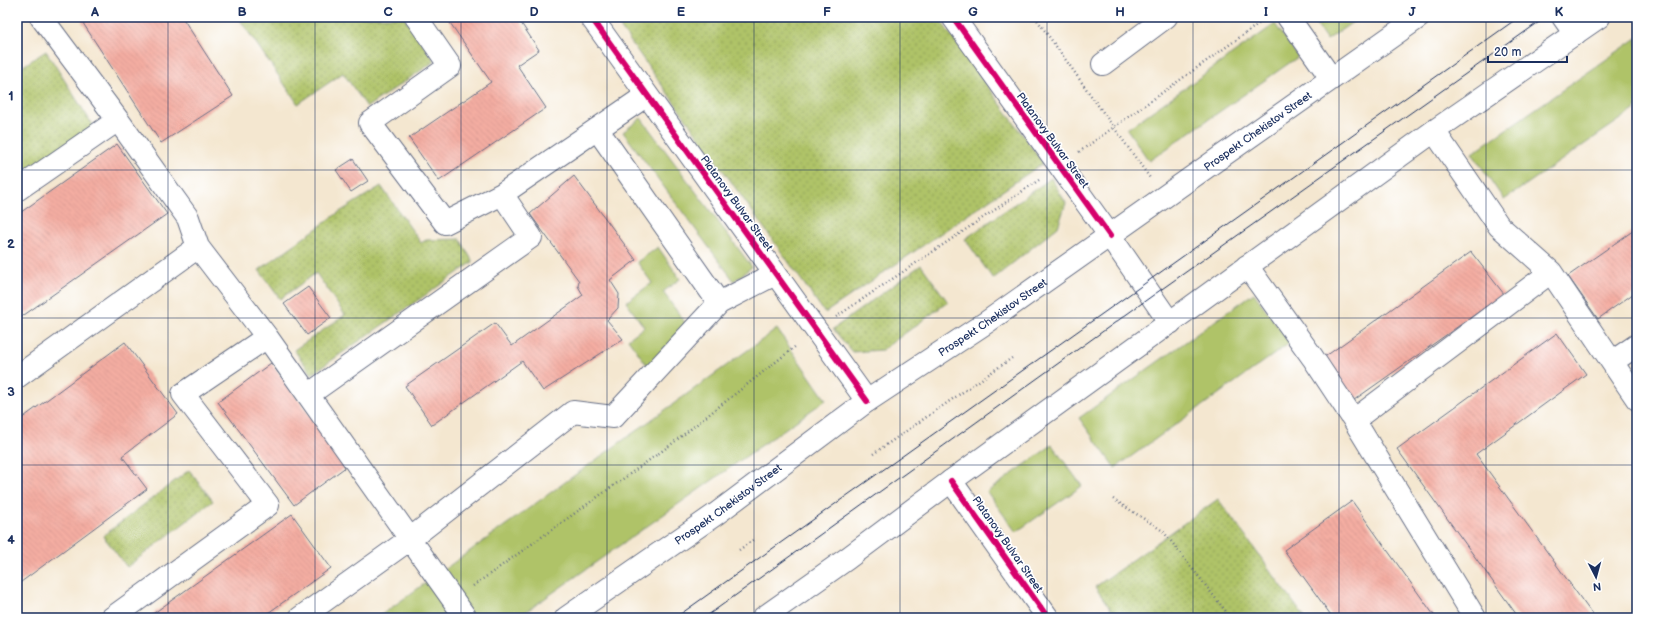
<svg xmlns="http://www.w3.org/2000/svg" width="1654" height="635" viewBox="0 0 1654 635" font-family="'Balsamiq Sans',sans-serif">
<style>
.grass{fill:#afc367;stroke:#657962}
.park{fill:url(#park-dots);stroke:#657962}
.building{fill:url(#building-back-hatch)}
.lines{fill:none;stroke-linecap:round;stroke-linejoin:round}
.minor-casing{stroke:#676f86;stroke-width:24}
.major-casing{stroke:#676f86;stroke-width:24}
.path{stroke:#676f86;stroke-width:2.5;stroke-dasharray:1 3;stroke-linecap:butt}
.minor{stroke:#fff;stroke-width:22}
.major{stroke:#fff;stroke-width:22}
.tram{stroke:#1b2f5e;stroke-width:1}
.cycleway-casing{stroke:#fff;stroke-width:8}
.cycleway{stroke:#d6006c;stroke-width:6}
.grid{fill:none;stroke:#1b2f5e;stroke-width:1;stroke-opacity:0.55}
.labels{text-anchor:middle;stroke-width:3.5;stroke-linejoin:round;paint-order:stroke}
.street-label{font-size:11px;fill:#1b2f5e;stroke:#fff}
.neatline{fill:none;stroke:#1b2f5e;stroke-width:1.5}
.grid-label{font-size:13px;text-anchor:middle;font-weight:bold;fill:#1b2f5e}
</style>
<defs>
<pattern id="park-dots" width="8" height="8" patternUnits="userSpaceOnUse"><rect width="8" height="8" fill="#afc367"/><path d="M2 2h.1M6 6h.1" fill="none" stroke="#8e9f58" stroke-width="1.8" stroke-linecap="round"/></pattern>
<pattern id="building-back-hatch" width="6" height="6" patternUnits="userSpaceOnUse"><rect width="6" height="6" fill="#f4ada2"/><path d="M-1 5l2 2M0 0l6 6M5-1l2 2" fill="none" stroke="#d1958e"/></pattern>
</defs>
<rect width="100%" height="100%" fill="#fff"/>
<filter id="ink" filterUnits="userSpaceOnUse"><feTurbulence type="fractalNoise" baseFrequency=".025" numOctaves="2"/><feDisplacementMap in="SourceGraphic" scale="8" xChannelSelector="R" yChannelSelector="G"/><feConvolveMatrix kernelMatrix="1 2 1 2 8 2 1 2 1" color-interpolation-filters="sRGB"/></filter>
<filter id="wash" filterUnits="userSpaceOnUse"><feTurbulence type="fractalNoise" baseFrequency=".012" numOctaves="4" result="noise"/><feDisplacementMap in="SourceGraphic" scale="16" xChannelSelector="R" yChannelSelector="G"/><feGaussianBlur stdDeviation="0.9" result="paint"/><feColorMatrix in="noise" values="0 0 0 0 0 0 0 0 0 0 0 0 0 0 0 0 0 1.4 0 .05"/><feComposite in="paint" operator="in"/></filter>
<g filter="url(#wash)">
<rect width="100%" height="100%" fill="#f4e7d0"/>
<path class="grass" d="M1311,17H1360L1327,40Z
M1275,24L1298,57L1149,161L1127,129Z
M1637,38V108L1504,200L1472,153Z
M641,118L752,267L734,281L623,132Z
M658,247L680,279L663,292L697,339L652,372L628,339L644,327L626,302L652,283L637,262Z
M1254,293L1290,343L1115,468L1079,418Z
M777,329L826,400L517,618H377Z
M1052,445L1082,486L1016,532L987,492Z"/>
<path class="park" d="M238,17H404L435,61L367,107L343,73L298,104Z
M613,17H938L1043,163L825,313Z
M46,51L94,127L17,179V70Z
M1051,178L1066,203L1058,227L993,279L965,239Z
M381,186L421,243L426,240L460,239L473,262L312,374L294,350L345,315L316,273L280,299L259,270L338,213Z
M921,265L948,302L882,350L852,352L833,329Z
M189,470L213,501L127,567L103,536Z
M1218,499L1305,618H1117L1095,587Z"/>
<g id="blocks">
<path class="building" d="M79,17H182L233,96L161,143Z
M446,17H517L539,50L517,65L546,108L439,181L409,138L491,82Z
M117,144L167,214L17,320V215Z
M353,159L368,181L351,192L336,170Z
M574,176L636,260L610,280L619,294L618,308L607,320L623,339L543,391L522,361L432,425L405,386L495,323L512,346L583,295L578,286L579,281L530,214Z
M1637,228V291L1598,319L1568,276Z
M1471,252L1504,294L1347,405L1319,361Z
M308,287L331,318L307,335L284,304Z
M1557,333L1586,374L1476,454L1595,618H1519L1397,449Z
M125,342L178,414L122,456L147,489L17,585V422Z
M271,363L347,466L294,505L218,402Z
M1352,501L1436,618H1333L1284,550Z
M292,514L331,568L261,618H147Z"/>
</g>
</g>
<g filter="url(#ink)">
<use href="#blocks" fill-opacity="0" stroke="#676f86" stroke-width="1"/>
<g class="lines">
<g class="minor-casing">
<path id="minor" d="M41,17L118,120L188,218L198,247
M416,17L450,66L370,123L445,223L502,194L647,95
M591,17L867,401
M953,17L1110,236
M1288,17L1331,78
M1103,64L1166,17
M597,129L719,303
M1434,131L1499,226L1551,272L1637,399
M17,190L118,120
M1247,266L1313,358L1354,420
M1612,362L1637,345
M17,377L198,247L267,337L466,618
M308,395L531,237L502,194
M951,481L1048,618
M112,618L268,505L183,394L267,337
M300,618L410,539L573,412L613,417L719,303L775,274
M1475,618L1354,420L1551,272"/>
</g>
<g class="major-casing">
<g id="major">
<path d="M1563,17L1575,34"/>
<path d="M1110,236L1170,323"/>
<path id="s1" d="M566,618L716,514L867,401L987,322L1419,17"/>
<path d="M763,618L848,558L951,481L1434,131L1599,17"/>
</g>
</g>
<path class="path" d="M1035,17L1150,178
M1079,152L1264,20
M836,317L1039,180
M873,454L1012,358
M1113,499L1163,531L1231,618
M739,550L753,540
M473,586L669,446L796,346"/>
<use href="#minor" class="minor"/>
<use href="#major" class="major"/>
<path class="tram" d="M675,618L1519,17
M704,618L1152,296L1546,17"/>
<g class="cycleway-casing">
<path id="cycleway" d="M591,17L867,401
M953,17L1110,236
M951,481L1048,618"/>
</g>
<use href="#cycleway" class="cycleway"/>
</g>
</g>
<path class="grid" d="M168,17V618M315,17V618M461,17V618M607,17V618M754,17V618M900,17V618M1047,17V618M1193,17V618M1339,17V618M1486,17V618M17,170H1637M17,318H1637M17,465H1637"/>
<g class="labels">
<g class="street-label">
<text dy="4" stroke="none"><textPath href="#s1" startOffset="846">Prospekt Chekistov Street</textPath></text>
<text transform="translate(1053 140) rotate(54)" y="4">Platanovy Bulvar Street</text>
<text transform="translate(737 203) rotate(54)" y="4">Platanovy Bulvar Street</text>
<text dy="4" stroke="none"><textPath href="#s1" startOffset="522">Prospekt Chekistov Street</textPath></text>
<text dy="4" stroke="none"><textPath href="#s1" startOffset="198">Prospekt Chekistov Street</textPath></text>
<text transform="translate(1008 544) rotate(55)" y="4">Platanovy Bulvar Street</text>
</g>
</g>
<rect width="1654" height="635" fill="none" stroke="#fff" stroke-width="44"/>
<g transform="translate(1596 577) rotate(174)" stroke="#ffffff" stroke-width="3" paint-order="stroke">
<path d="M0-3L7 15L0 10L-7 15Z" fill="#1b2f5e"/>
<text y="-6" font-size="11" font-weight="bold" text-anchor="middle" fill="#1b2f5e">N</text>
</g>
<path d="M1488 56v6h79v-6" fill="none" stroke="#1b2f5e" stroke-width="2"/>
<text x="1494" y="56" font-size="12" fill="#1b2f5e" stroke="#ffffff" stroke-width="3" paint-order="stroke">20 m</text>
<rect x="22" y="22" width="1610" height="591" class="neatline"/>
<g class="grid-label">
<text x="95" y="16">A</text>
<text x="242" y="16">B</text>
<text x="388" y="16">C</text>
<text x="534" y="16">D</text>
<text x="681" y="16">E</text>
<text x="827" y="16">F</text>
<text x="973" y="16">G</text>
<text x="1120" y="16">H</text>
<text x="1266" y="16">I</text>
<text x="1412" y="16">J</text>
<text x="1559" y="16">K</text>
<text x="11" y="100">1</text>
<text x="11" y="248">2</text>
<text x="11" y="396">3</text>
<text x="11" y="544">4</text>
</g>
</svg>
